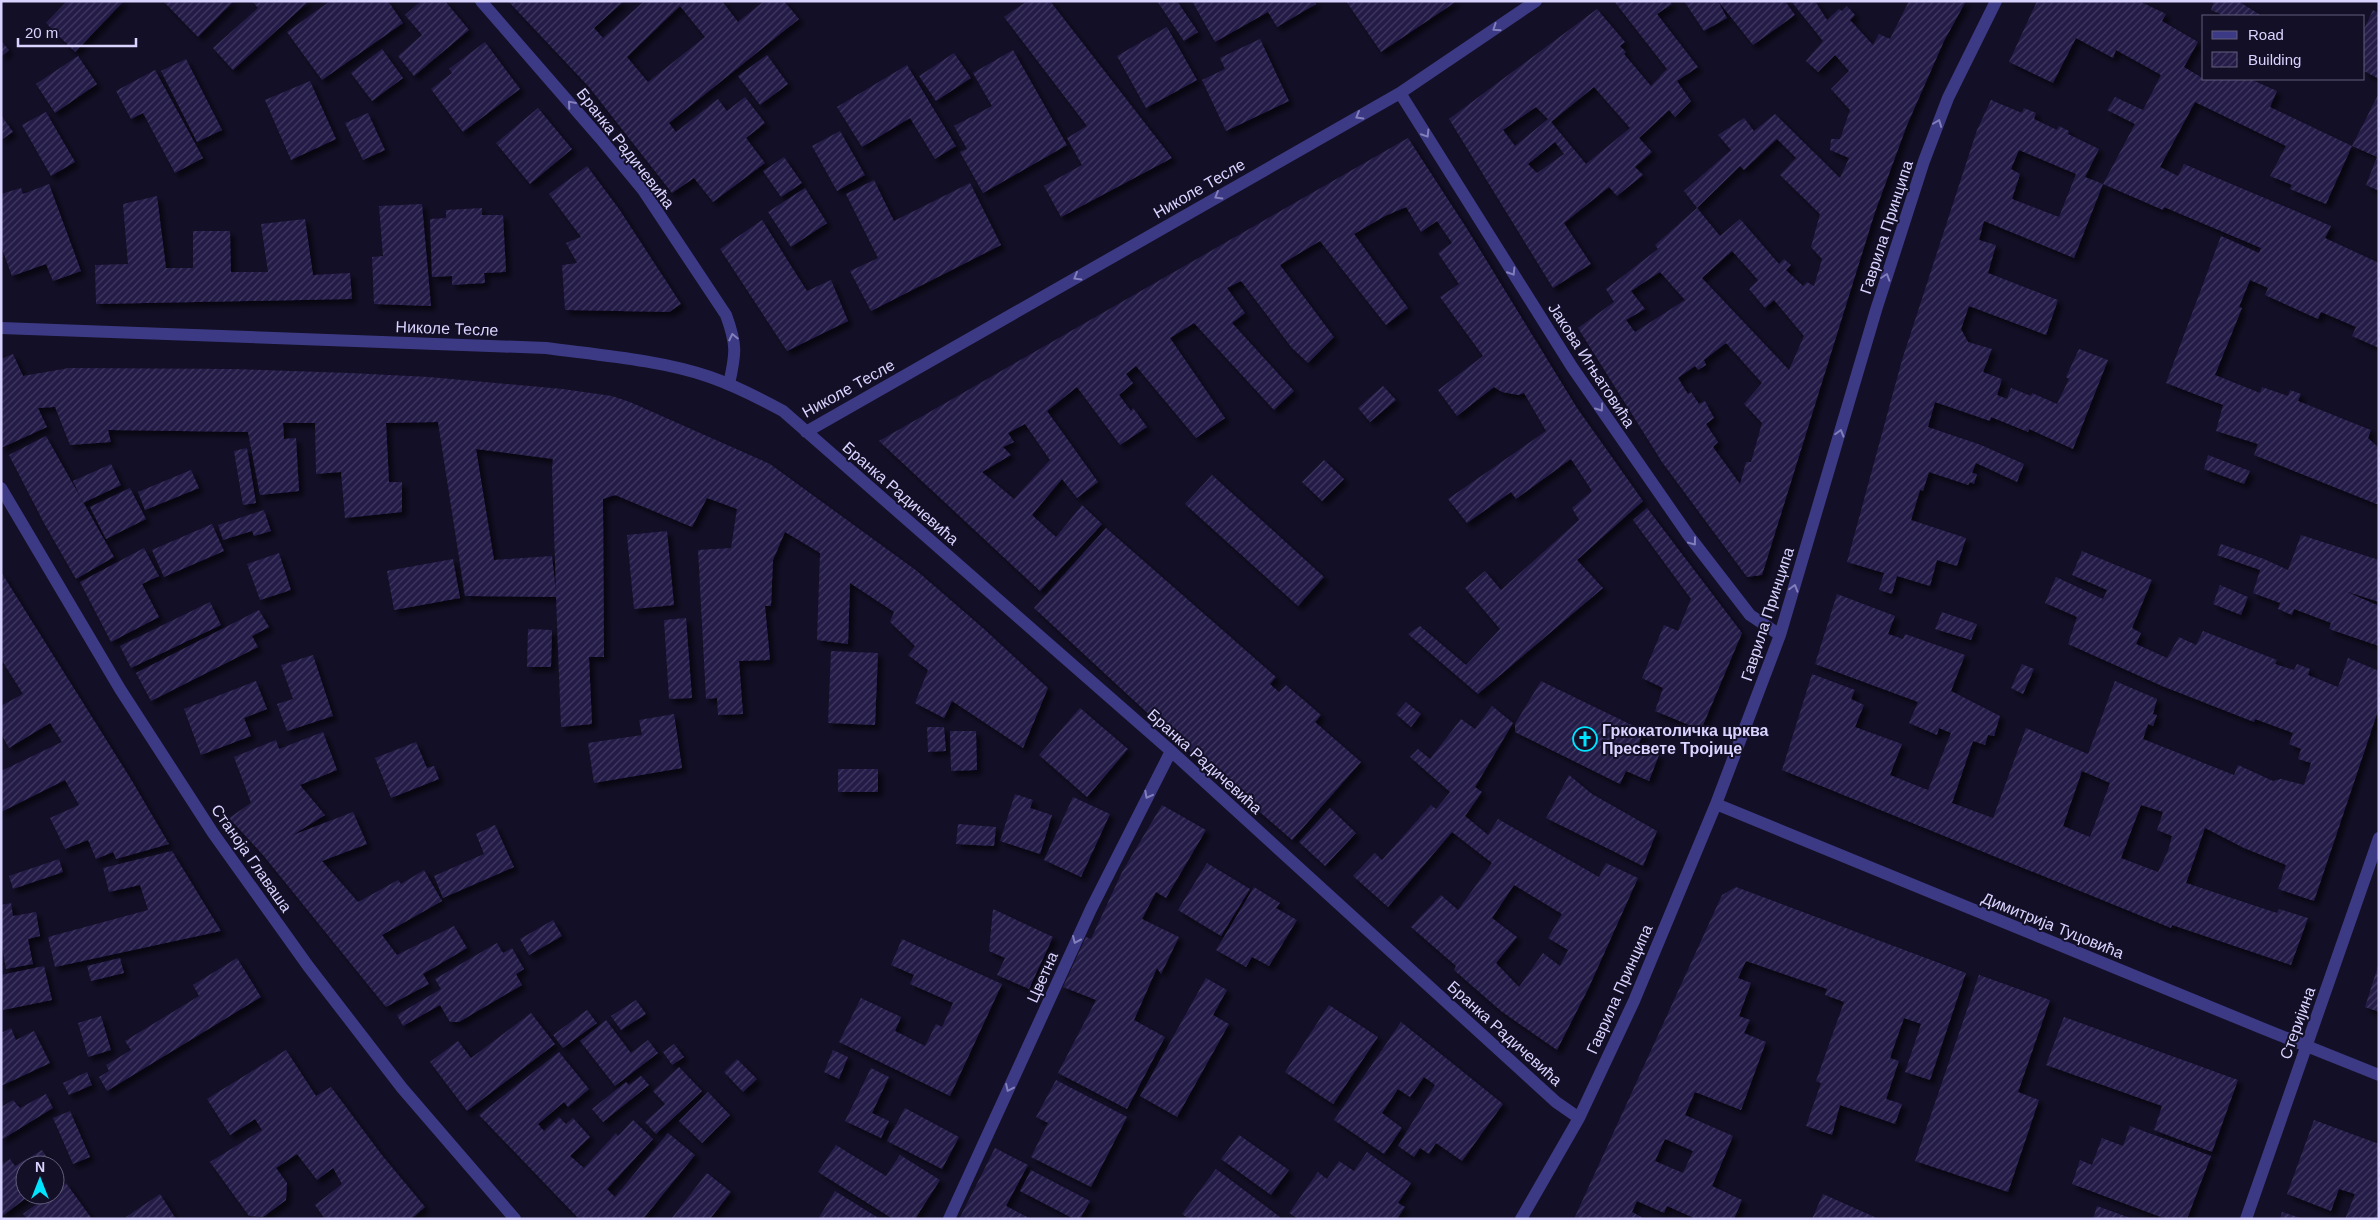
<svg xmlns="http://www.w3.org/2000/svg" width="2380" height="1220" viewBox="0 0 2380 1220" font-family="Arial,sans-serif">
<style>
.building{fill:url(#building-hatch);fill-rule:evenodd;filter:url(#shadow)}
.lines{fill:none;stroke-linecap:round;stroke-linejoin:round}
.street{stroke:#3d3a85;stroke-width:12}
.oneway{stroke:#837fbc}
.labels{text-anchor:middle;stroke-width:4;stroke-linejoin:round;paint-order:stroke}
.street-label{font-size:16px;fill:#d9d4ff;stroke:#130f26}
.poi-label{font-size:16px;font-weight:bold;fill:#d9d4ff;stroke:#130f26;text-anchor:start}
</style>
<defs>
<pattern id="building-hatch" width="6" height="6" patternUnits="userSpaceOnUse" patternTransform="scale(1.25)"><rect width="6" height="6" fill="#241b47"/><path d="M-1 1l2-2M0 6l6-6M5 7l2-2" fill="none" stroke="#433b63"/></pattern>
<filter id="shadow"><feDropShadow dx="4.5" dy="4.5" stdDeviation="2.5" flood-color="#0009"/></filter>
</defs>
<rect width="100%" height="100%" fill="#130f26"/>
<path class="building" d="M67,1H124L75,52L46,23Z
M163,1H234L198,37Z
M252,1H309L233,70L213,48L258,8Z
M330,1H388L403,23L322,80L287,32Z
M421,1H445L469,30L414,76L398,56L422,35L405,15Z
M508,1H624L594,28L603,38L644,1H722L738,22L764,1H784L799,19L669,123L676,132L718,99L727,111L745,97L765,123L746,138L765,163L713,202L694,178L672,193L589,87ZM680,6L705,37L648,82L627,57Z
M1027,1H1050L1172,158L1061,217L1044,186L1082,165L1067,138L1087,126L1004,17Z
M1157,1H1177L1198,32L1184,41Z
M1192,1H1315L1316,4L1277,27L1268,12L1215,42Z
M1346,1H1457L1381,52Z
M1614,1H1670L1672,4L1657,14L1698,67L1677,81L1691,101L1675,117L1669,110L1639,138L1652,152L1635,167L1643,175L1617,196L1609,187L1564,223L1591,264L1553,288L1449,119L1597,9L1625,42L1620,46L1626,52L1624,54L1651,86L1667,69ZM1594,87L1630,128L1586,164L1551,122ZM1536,107L1548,119L1515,146L1503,130ZM1555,142L1564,154L1537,173L1528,164Z
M1684,1H1718L1727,18L1704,31Z
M1718,1H1785L1795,15L1753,45Z
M1791,1H1815L1827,20L1839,9L1842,11L1847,6L1855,15L1850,20L1873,45L1879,34L1890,39L1909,1H1966L1944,41L1907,125L1875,212L1762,575L1747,577L1662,462L1578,328L1614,302L1606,289L1658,249L1655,245L1697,208L1720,236L1740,219L1779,264L1784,259L1791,265L1786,270L1803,286L1807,282L1814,286L1822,259L1811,247L1820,214L1780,175L1796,158L1777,139L1744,170L1740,166L1697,208L1684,191L1731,150L1718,135L1744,118L1754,131L1775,114L1840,178L1849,158L1830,150L1831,139H1840L1850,110L1831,89L1849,71L1835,55L1818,72L1806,61L1823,41ZM1732,251L1758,280L1749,289L1765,308L1774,300L1804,336L1789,370L1702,278ZM1660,272L1685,300L1635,332L1626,320L1645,309L1631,291ZM1726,343L1762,383L1744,404L1762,423L1751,462H1746L1740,484L1713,447L1718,442L1706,424L1714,418L1705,401L1699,404L1691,392L1688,394L1678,378L1695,366L1698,370L1706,365L1704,360Z
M2037,1H2139L2166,14L2162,21L2198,42L2184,67L2204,79H2250L2277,91L2270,107L2352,146L2379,93V191L2366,185L2377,157L2352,146L2326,204L2290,189L2292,185L2270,176L2286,146L2195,102L2160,167L2178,176L2184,164L2331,226L2325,238L2379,263V348L2352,336L2356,327L2321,312L2318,319L2265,295L2268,288L2250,280L2239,307L2242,308L2215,375L2260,393L2262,387L2288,396L2290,390L2301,394L2298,401L2371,430L2368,438L2379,448V505L2254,455L2258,444L2216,431L2223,405L2166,383L2221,236L2259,253L2261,248L2164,207L2163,210L2103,184L2135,124L2107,110L2115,97L2143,110L2161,75L2116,50L2113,58L2076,38L2053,83L2009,62Z
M2214,1H2238L2262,16H2224L2211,10Z
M2373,10L2379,13V79L2364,71V29Z
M1167,27L1197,80L1146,108L1117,56Z
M1260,39L1289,101L1226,131L1202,80L1225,69L1220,58Z
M1,41L9,50L1,57Z
M485,42L520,89L463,132L431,89L452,73L449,69Z
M382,49L403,78L372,101L351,73Z
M1013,50L1067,145L983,193L960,152L967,149L954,126L992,106L973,73Z
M954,53L971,78L936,101L919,76Z
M767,55L788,84L760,105L738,76Z
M78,56L97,84L55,113L36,84Z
M186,59L222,130L197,142L161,71Z
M907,65L956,146L935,159L910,118L862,147L837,107Z
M155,70L203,158L175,173L143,113L131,119L116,91Z
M310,81L336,139L291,160L265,100Z
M1991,100L2022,113L2024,108L2036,113L2034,119L2057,130L2059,126L2069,131L2068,134L2099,149L2085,177L2103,184L2074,258L1984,221L1979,240L1996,245L1988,273L2058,300L2046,335L1969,306L1961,329L1968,342L1992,349L1983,372L2002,379L1997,395L2007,399L2011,388L2031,396L2032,393L2057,404L2069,379L2066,377L2079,349L2108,360L2073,449L2029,429L2028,432L1991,417L1990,421L1935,402L1928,427L1981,445L2024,464L2017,482L1976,463L1972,473L1977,474L1974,484L1970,482L1968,485L1929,472L1923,491L1920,490L1911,520L1966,538L1957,566L1937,560L1930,586L1897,576L1892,594L1879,590L1884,573L1847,562L1902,360L1977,130ZM2019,150L2076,174L2059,217L2012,199L2020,174L2011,169Z
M538,108L572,149L530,184L496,143Z
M46,112L75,162L51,176L22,125Z
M368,113L385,150L363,160L345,123Z
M1,115L13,132L1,140Z
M840,131L865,175L837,191L812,146Z
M1408,138L1469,232L1577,408L1643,501L1577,560L1603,588L1478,694L1408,634L1420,626L1466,665L1500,629L1465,588L1485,571L1501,590L1579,520L1572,508L1592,491L1571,459L1516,499L1511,492L1467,523L1448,499L1546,431L1524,393L1518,395L1502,392L1494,387L1457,416L1438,390L1483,356L1440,297L1459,284L1438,253L1452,243L1437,221L1421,232L1406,207L1385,216L1354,234L1408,308L1386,325L1320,241L1280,265L1334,337L1308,363L1292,348L1241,281L1227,288L1245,313L1232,323L1294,391L1274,410L1194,323L1170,338L1225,418L1196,438L1136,366L1126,374L1133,383L1119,395L1131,411L1133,408L1147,427L1120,445L1077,387L1047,411L1098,482L1077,498L1062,479L1032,515L1056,537L1082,505L1102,524L1040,591L879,441ZM1025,424L1050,460L1014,499L982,472L1011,455L1003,447L1014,442L1008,433Z
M784,157L802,183L781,197L763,171Z
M587,166L619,209L681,304L669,312L565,310L562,265L577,263L566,243L581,237L549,194Z
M874,180L894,221L970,183L1001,245L871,311L850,271L878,258L846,194Z
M49,184L81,271L53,281L46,264L12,276L1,246V194L21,188L23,194Z
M805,188L827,223L791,247L768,212Z
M157,196L166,268H193V231H230L231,272H268L261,224L305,219L313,275L350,273L352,299L96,304L95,265L128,264L123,204Z
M422,204L431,306L374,304L372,257L383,256L379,206Z
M482,208V215H503L506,272L484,273L485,283L452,285V276L432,277L430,219L446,218V210Z
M762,220L807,291L831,280L848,321L787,351L720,249Z
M13,354L23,376L69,368L235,369L350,373L429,377L563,389L612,396L630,402L770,464L917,571L984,629L1048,688L1023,748L952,701L944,718L915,703L928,670L908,655L915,646L890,622L894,612L850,583L848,644L817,640L820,553L785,532L773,560L771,606H765L770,660L739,661L743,714L718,715L717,698L706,699L698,550L731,548L737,509L707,498L692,527L615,495L603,499L604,657H589L592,724L561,727L556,597L465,596L438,422L386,423L389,482H402V512L345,518L341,472L316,474L315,423H283L284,439L296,438L299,491L260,495L248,432L108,430L111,442L70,445L55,407L38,408L47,427L1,448V359ZM476,449L553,459L552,468L556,592L552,556L494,560Z
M1383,386L1396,400L1370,422L1358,408Z
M46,436L114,557L76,579L44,523L9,455Z
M247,448L256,503L243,505L234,451Z
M2208,455L2250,471L2244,484L2204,469Z
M1324,460L1344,479L1322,501L1302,482Z
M111,464L121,485L83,503L73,481Z
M191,470L199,488L145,510L138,492Z
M1212,475L1324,577L1298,606L1185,504Z
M130,488L146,519L106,539L90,507Z
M1647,508L1742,633L1701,730L1655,711L1663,688L1642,678L1664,625L1678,631L1691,599L1633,520Z
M264,510L271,531L254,536L252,531L223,540L218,525Z
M212,524L224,551L164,577L152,550Z
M1106,528L1276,677L1270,684L1279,692L1286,685L1321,715L1315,722L1361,762L1292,840L1167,731L1034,608Z
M667,531L674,605L634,609L627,535Z
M2301,535L2379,560V602L2345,591L2379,606V646L2329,629L2331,623L2294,609L2292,615L2278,609L2280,603L2253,593L2260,570L2217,555L2221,544L2264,559L2288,570Z
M144,548L159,576L142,584L159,617L111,642L80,582Z
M2082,551L2152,580L2132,628L2141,633L2136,644L2167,658L2179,637L2196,645L2203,631L2277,660L2275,664L2294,670L2297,664L2310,669L2308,675L2338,687L2348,658L2379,671V708L2314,901L2278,889L2286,865L2244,848L2205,828L2186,883L2277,913L2279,909L2308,918L2291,965L2172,925L2171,928L1782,770L1812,674L1855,690L1851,699L1864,705L1855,727L1902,744L1890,775L1928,790L1951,733L1939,728L1937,735L1909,723L1918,702L1815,664L1837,594L1895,616L1888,634L1903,639L1905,634L1965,655L1951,691L2000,716L1994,736L1988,735L1985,745L1973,741L1952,803L1993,818L2026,728L2088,754L2115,681L2157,699L2153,714L2157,715L2153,726L2148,724L2143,739L2234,775L2238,765L2273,781L2281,779L2304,785L2311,763L2298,759L2301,749L2289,744L2293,733L2255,719L2254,722L2162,686L2068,644L2077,617L2045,603L2056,577L2103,599L2107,590L2072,575ZM2082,771L2110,783L2090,837L2063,826ZM2141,805L2163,812L2157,830L2172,836L2168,851L2158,872L2121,858Z
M279,553L291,590L260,600L247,564Z
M453,559L460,598L394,610L387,571Z
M1,572L132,781L169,844L116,859L113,852L96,859L88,840L65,849L50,818L79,805L65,780L1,812V771L62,742L50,723L9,748L1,734V706L23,694L1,659Z
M2220,585L2248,597L2241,615L2213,604Z
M210,602L221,625L131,668L120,646Z
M259,610L269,627L252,636L258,647L151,701L136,673Z
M1942,612L1977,624L1971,640L1935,629Z
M686,618L692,698L669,699L664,620Z
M528,629L552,630L551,667H527Z
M831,651L878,653L875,725L828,723Z
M313,655L333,716L287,731L277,704L293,699L281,665Z
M2022,664L2034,669L2023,694L2011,688Z
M256,681L267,709L244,718L251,736L201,755L184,709Z
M1541,681L1644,731L1638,746L1659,755L1649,781L1626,771L1620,784L1515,732V724Z
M1406,702L1421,714L1411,727L1396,714Z
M1492,706L1513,723L1475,787L1482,792L1465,816L1488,835L1498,819L1599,877L1606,863L1638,878L1589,987L1557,1050L1501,1011L1454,970L1456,966L1411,927L1441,895L1458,910L1492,863L1452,832L1388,907L1353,876L1375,853L1382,860L1431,805L1436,809L1450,792L1410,757L1418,749L1430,759L1461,719L1475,729ZM1514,885L1562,914L1548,938L1568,950L1560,966L1543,953L1519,987L1496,963L1517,937L1492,918Z
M1080,708L1128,749L1087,797L1039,755Z
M674,714L682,768L594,783L588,743L642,735L639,720Z
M927,727H944L946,751L928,752Z
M950,731H976L977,770L951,771Z
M323,732L337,770L300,785L325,815L293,835L353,812L367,844L322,861L358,902L398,880L401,884L424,870L442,901L382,935L397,955L454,926L467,948L423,974L429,984L386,1007L263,855L229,818L251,803L234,757L276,740L279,749Z
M416,742L427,768L434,766L439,779L391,798L375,758Z
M838,769H878V792H838Z
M1569,775L1592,794L1657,831L1643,866L1546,818Z
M1015,794L1033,800L1030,808L1052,815L1040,854L1000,841Z
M1073,797L1110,814L1081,877L1044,860Z
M1162,805L1206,830L1166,898L1156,892L1142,919L1179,937L1161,974L1157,968L1134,1020L1165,1037L1127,1109L1058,1073L1096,1000L1063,987L1086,937L1091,939L1122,872Z
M1330,808L1356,833L1325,866L1299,842Z
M958,824L996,827L994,846L956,844Z
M495,825L514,867L443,898L434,876L484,854L476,834Z
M172,851L221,931L55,967L48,937L148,910L140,885L109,892L103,868Z
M59,859L63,872L13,889L9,876Z
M1207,863L1250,889L1221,936L1178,910Z
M1254,887L1280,903L1276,908L1297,920L1269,966L1252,957L1246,967L1216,950Z
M1736,887L1966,973L1930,1080L1905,1072L1921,1024L1904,1018L1890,1058L1899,1061L1886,1099L1902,1104L1895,1124L1840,1105L1832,1135L1806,1126L1821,1083L1816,1081L1844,1002L1825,995L1827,989L1746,961L1738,978L1751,983L1739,1016L1750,1020L1744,1033L1766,1042L1741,1110L1695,1092L1685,1115L1733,1136L1712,1186L1742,1200L1734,1219H1696L1667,1206L1664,1213L1637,1201L1632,1212L1645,1219H1574L1722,895ZM1665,1139L1693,1151L1683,1173L1655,1161Z
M11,903L13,916L36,912L40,936L28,939L33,964L6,969L1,942V905Z
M993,909L1053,937L1029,989L997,975L1005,958L989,951Z
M553,920L562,936L529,955L520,939Z
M902,939L1002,984L950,1096L839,1042L861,998L901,1017L895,1031L925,1046L936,1024L942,1027L953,1003L910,984L914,975L891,965Z
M497,943L503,953L512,948L524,969L516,974L522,985L459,1022H450L440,1005L403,1026L397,1015L441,989L435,979Z
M120,958L124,973L91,981L87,966Z
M237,958L261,997L107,1091L99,1077L109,1071L106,1065L131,1050L125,1041L199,996L193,985Z
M44,966L52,1000L3,1010L1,975Z
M2378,966H2379V1012L2365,1007Z
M1979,975L2050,1000L2018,1092L2039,1100L2008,1192L1915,1161Z
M1206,978L1227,990L1213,1015L1229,1024L1177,1117L1140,1096Z
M636,1000L646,1014L621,1030L611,1016Z
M1329,1005L1378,1037L1333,1104L1285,1072Z
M587,1010L597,1023L563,1048L553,1035Z
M531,1013L555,1044L467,1111L430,1062L458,1041L471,1058Z
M101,1016L111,1050L88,1057L78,1023Z
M2064,1017L2238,1080L2212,1152L2154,1130L2162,1106L2046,1065Z
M606,1020L631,1053L648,1040L658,1053L615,1086L580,1041Z
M1401,1022L1503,1104L1462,1161L1436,1143L1429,1154L1420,1148L1414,1157L1398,1146L1435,1085L1424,1077L1410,1097L1398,1089L1382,1113L1402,1128L1384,1154L1334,1120Z
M11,1028L16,1040L34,1031L50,1063L1,1086V1033Z
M674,1044L684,1057L672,1065L663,1052Z
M286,1050L316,1096L331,1087L381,1154L425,1207L411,1219H325L315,1205L342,1184L333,1168L317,1180L297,1154L276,1168L287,1183L286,1200L263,1217L249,1216L210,1162L262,1130L255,1119L230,1135L207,1099Z
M833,1050L848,1057L839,1079L824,1072Z
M559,1052L589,1089L568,1107L564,1102L538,1124L544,1131L559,1117L566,1124L573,1118L590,1137L570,1156L584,1168L616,1133L618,1136L633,1120L653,1139L607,1189L615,1197L668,1133L695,1155L643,1219H579L479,1115Z
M737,1059L757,1079L743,1092L724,1072Z
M679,1067L702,1091L656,1134L645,1122L665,1104L653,1091Z
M871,1068L889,1077L872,1113L889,1121L881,1138L845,1121Z
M87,1072L92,1085L69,1095L63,1083Z
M641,1076L649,1085L603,1122L592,1109L626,1082L629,1085Z
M1056,1080L1127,1117L1091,1187L1031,1157L1048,1123L1036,1117Z
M708,1092L730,1115L702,1143L679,1121Z
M46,1094L53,1108L1,1140V1107L13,1100L20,1108Z
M905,1108L959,1137L942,1169L887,1141Z
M70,1111L90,1157L73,1164L53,1118Z
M2314,1120L2379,1144V1219H2345L2355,1194L2339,1189L2331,1211L2287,1194Z
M2130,1126L2211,1156L2187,1219H2166L2072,1184L2080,1160L2092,1165L2102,1138L2123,1146Z
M1239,1135L1289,1170L1271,1195L1221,1159Z
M836,1145L886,1176L900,1155L940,1180L915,1219H893L818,1172Z
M995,1148L1028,1165L1006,1206L1031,1219H959Z
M42,1150L52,1165H25V1195H30L1,1217V1165L10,1159L15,1166Z
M1367,1152L1411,1183L1398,1203L1405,1207L1397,1219H1298L1289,1213L1318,1172L1327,1179L1339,1161L1354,1171Z
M1216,1169L1280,1217L1278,1219H1189L1182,1214Z
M1031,1170L1090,1201L1080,1219H1074L1020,1191Z
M707,1173L731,1192L710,1219H671Z
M66,1183L92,1219H27L23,1214L49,1195H55V1191Z
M835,1191L880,1219H818Z
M160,1194L176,1219H127L126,1217Z
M1823,1194L1879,1219H1812Z
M2097,1206L2133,1219H2093Z
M2282,1212L2301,1218V1219H2280Z"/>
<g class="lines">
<path class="street" d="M481,1L600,138L643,190L726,315C737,345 736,353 729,384
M1400,93L1572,367L1689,536L1750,615L1780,635
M1,328L546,348C598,355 661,360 710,377C736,386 759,398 783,411L1171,751L1556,1102L1579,1118
M806,432L1400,93L1536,1
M1,488L120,689L213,833L308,966L402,1088L515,1219
M1716,804L2264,1029L2379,1075
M949,1219L1091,909L1171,751
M1521,1219L1579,1118L1634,1001L1716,804L1780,635L1876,310L1924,161L1948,98L1996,1
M2246,1219L2379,838"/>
</g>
<defs><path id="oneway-chevron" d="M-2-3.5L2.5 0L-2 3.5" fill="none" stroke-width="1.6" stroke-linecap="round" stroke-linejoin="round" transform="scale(1.25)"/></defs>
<g class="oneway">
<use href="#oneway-chevron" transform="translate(1496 28) rotate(146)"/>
<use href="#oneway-chevron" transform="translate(571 104) rotate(-131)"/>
<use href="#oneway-chevron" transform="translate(1359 116) rotate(150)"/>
<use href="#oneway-chevron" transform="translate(1938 123) rotate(-69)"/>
<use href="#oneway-chevron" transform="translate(1426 134) rotate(58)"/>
<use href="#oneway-chevron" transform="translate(1218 196) rotate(150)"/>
<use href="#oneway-chevron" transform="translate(1512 272) rotate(58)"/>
<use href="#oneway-chevron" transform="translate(1077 277) rotate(150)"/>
<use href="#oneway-chevron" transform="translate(1886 277) rotate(-72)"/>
<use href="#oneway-chevron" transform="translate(733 337) rotate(-103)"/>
<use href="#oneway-chevron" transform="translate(1600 408) rotate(55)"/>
<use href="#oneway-chevron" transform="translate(1840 433) rotate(-74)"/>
<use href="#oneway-chevron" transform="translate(1693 542) rotate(53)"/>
<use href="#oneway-chevron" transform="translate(1794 588) rotate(-74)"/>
<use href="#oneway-chevron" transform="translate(1148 795) rotate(118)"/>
<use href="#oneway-chevron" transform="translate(1076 940) rotate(114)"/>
<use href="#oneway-chevron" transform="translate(1009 1088) rotate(115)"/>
</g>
<defs>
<g id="church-ring" transform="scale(1.25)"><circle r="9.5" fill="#130f26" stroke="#00e5ff" stroke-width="1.5"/><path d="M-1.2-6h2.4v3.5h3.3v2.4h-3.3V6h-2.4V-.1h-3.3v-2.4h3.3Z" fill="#00e5ff"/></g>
</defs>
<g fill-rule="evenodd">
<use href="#church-ring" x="1585" y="739"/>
</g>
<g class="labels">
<g class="street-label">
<text transform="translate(626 148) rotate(52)" y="6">Бранка Радичевића</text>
<text transform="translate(1199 188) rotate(-30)" y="6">Николе Тесле</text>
<text transform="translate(1886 227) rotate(-72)" y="6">Гаврила Принципа</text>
<text transform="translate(447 328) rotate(2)" y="6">Николе Тесле</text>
<text transform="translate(1592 365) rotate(57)" y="6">Јакова Игњатовића</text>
<text transform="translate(848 388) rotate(-29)" y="6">Николе Тесле</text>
<text transform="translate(901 493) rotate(41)" y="6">Бранка Радичевића</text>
<text transform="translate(1767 614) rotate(-72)" y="6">Гаврила Принципа</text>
<text transform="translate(1205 761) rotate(42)" y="6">Бранка Радичевића</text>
<text transform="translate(252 858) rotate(55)" y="6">Станоја Главаша</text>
<text transform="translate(2053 925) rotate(22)" y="6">Димитрија Туцовића</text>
<text transform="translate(1042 977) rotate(-66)" y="6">Цветна</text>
<text transform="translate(1619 989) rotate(-66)" y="6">Гаврила Принципа</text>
<text transform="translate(2297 1023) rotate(-70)" y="6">Стеријина</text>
<text transform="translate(1505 1033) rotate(42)" y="6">Бранка Радичевића</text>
</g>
<g class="poi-label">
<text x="1602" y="736">Гркокатоличка црква<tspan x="1602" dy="18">Пресвете Тројице</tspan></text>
</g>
</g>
<rect width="2380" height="1220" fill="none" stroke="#d9d4ff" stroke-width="5"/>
<rect x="2202" y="15" width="162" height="65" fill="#130f26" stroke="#625e7d"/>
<rect x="2212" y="31" width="25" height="8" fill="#3d3a85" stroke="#625e7d"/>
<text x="2248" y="40" font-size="15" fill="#d9d4ff">Road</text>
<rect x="2212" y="52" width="25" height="15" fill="url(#building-hatch)" stroke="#625e7d"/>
<text x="2248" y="65" font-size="15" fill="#d9d4ff">Building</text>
<g transform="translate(40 1180)"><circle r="24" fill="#130f26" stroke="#625e7d"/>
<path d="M0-4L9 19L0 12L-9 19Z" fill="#00e5ff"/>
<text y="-8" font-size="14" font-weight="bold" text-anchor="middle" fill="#d9d4ff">N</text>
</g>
<path d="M18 38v8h118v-8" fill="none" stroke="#d9d4ff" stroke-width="2.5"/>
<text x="25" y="38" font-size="15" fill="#d9d4ff" stroke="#130f26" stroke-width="4" paint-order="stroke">20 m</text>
</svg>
